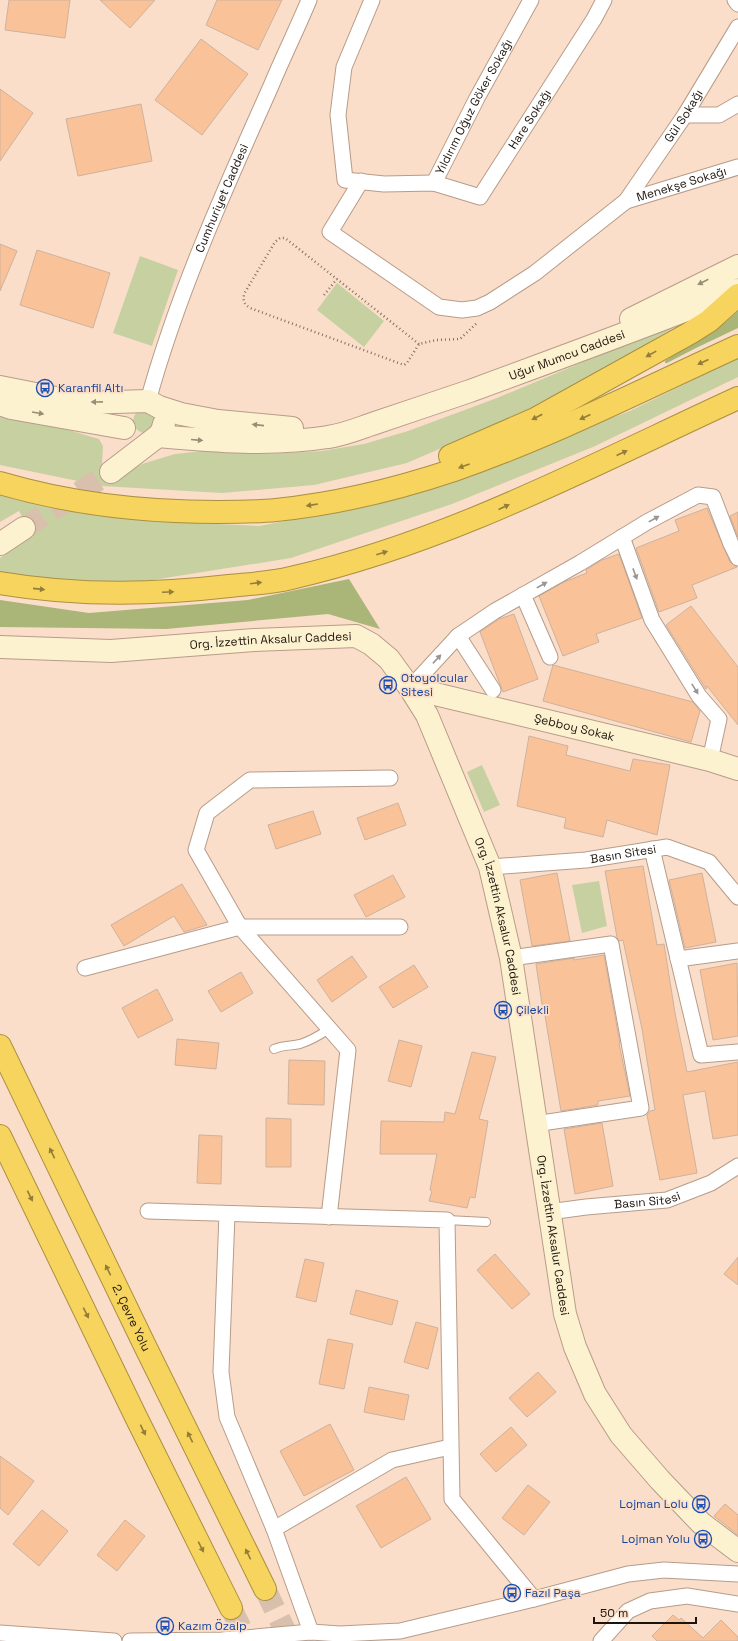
<svg xmlns="http://www.w3.org/2000/svg" width="738" height="1641" viewBox="0 0 738 1641" font-family="'Space Grotesk',sans-serif">
<style>
.green{fill:#c7d0a1}
.forest{fill:#aab578}
.building{fill:#fac299;stroke:#cdb29e}
.lines{fill:none;stroke-linecap:round;stroke-linejoin:round}
.secondary-tunnel{stroke:#d9c0ad;stroke-width:22;stroke-dasharray:22 11;stroke-linecap:butt}
.highway-tunnel{stroke:#d9c0ad;stroke-width:22;stroke-dasharray:22 11;stroke-linecap:butt}
.lane-casing{stroke:#b79c89;stroke-width:10}
.street-casing{stroke:#b79c89;stroke-width:17}
.secondary-casing{stroke:#b79c89;stroke-width:24}
.highway-casing{stroke:#aa9041;stroke-width:24}
.path{stroke:#847264;stroke-width:2.5;stroke-dasharray:1 3;stroke-linecap:butt}
.lane{stroke:#fff;stroke-width:8}
.street{stroke:#fff;stroke-width:15}
.secondary{stroke:#fdf2cf;stroke-width:22}
.highway{stroke:#f7d45e;stroke-width:22}
.oneway{fill:#988e77}
.oneway2{fill:#947d39}
.oneway3{fill:#999592}
.labels{text-anchor:middle;stroke-width:3.5;stroke-linejoin:round;paint-order:stroke}
.street-label{font-size:12px;fill:#1c130c;stroke:#fadec9}
.transit-label{font-size:12px;fill:#164399;stroke:#fadec9;text-anchor:start}
</style>
<rect width="100%" height="100%" fill="#fadec9"/>
<path class="green" d="M140,256L178,270L152,346L113,333Z
M337,283L384,321L364,347L317,310Z
M693,316L578,385L531,409L407,463L314,485L222,493L102,486L0,465V410L99,439L103,446L102,463L112,481L142,464L175,454L223,449L268,454L322,451L364,444L408,431L497,398Z
M738,358V377L593,447L452,504L291,558L140,582L76,581L0,573V558L32,536L19,511L0,522V492L117,516L197,523L259,526L333,512L478,468L630,411Z
M140,410L154,414L157,421L147,433C133,434 128,417 140,410Z
M482,765L500,805L484,812L467,772Z
M599,881L607,926L582,933L572,885Z"/>
<path class="forest" d="M738,311V328L696,348L667,363H665V361C689,344 717,332 738,311Z
M349,579L380,629L328,614L166,629L0,627V600L89,613L248,600Z"/>
<path class="building" d="M9,0H70L65,38L5,30Z
M100,0H155L130,28Z
M217,0H282L258,50L206,25Z
M201,39L248,74L202,135L155,100Z
M0,89L33,113L0,161Z
M141,104L152,161L78,176L66,119Z
M0,244L17,251L0,291Z
M37,250L110,273L93,328L20,305Z
M707,508L730,562L737,567L692,585L697,598L659,612L636,548L679,531L675,520Z
M738,512V537L730,516Z
M619,554L642,618L596,634L599,642L563,656L539,596L564,582L587,573L586,570L602,560Z
M691,606L738,667V725L707,686L706,689L666,625Z
M514,614L538,679L503,692L480,632L499,619Z
M553,665L693,702L700,711L691,742L543,701Z
M529,736L568,746L566,755L630,771L633,759L670,765L657,835L607,820L603,837L564,828L566,818L517,806Z
M398,803L406,825L365,840L357,818Z
M313,811L321,834L276,849L268,825Z
M643,866L657,945L664,944L675,1013L687,1072L738,1062V1135L713,1139L705,1091L683,1095L697,1173L660,1180L647,1115L650,1111L655,1110L642,1029L623,940L619,941L617,937L605,871Z
M557,873L570,941L532,946L520,880Z
M702,873L716,942L685,948L669,880Z
M393,875L405,897L366,917L354,895Z
M182,884L207,925L184,932L174,916L124,946L111,925Z
M604,955L620,1044H619L630,1096L598,1101V1105L561,1111L543,1004H542L536,964L574,958V960Z
M352,956L367,977L332,1002L317,980Z
M737,963L738,1036L713,1040L700,970Z
M414,965L428,987L393,1008L379,987Z
M241,972L253,993L221,1012L208,991Z
M157,989L173,1020L138,1038L122,1008Z
M177,1039L219,1043L216,1069L175,1065Z
M399,1040L422,1046L411,1087L388,1081Z
M472,1052L496,1057L479,1119L488,1121L475,1198L470,1197L467,1208L429,1201L432,1191L430,1190L437,1154H380L381,1121L444,1122L445,1112L455,1114Z
M289,1060L325,1061L324,1105L288,1104Z
M266,1118L291,1119V1167H266Z
M602,1123L613,1186L575,1194L564,1129Z
M199,1135L222,1136L221,1184L197,1183Z
M495,1254L530,1294L512,1309L477,1270Z
M738,1257V1285L724,1274Z
M305,1259L324,1263L316,1302L296,1297Z
M356,1290L398,1301L392,1325L350,1314Z
M416,1322L438,1328L428,1369L404,1362Z
M328,1339L353,1344L344,1389L319,1384Z
M538,1372L556,1392L527,1417L509,1398Z
M369,1387L409,1395L404,1420L364,1412Z
M330,1424L354,1470L304,1496L280,1451Z
M511,1427L527,1445L496,1472L480,1454Z
M0,1456L34,1481L8,1515L0,1508Z
M406,1477L431,1519L381,1548L356,1506Z
M528,1485L550,1502L524,1535L502,1518Z
M725,1504L738,1515V1535L714,1516Z
M42,1510L68,1531L39,1566L13,1544Z
M125,1520L145,1536L117,1571L97,1555Z
M673,1615L679,1620L681,1618L703,1638L721,1620L738,1637V1641H657L652,1636Z"/>
<g class="lines">
<path class="secondary-tunnel" d="M24,528L111,472"/>
<path class="highway-tunnel" d="M265,1589L290,1641
M231,1608L247,1641"/>
<g class="lane-casing">
<path id="lane" d="M274,1049C283,1045 291,1046 300,1044C310,1041 320,1035 329,1029
M447,1220L486,1222"/>
</g>
<g class="street-casing">
<g id="street">
<path id="s1" d="M372,0L344,67L338,115L345,180L384,184L434,183L480,197L594,19L604,0"/>
<path d="M735,0L738,4"/>
<path d="M685,115H719L738,104"/>
<path id="s2" d="M361,181L330,232L439,307L462,310L477,308L490,302L535,273L626,201L685,115L738,27"/>
<path id="s3" d="M434,183L477,98L531,0"/>
<path id="s4" d="M626,201L738,167"/>
<path id="s5" d="M148,401C178,292 225,189 271,86C283,57 297,29 309,0"/>
<path d="M622,537L652,620L699,696L719,719L710,760"/>
<path d="M523,595L550,657"/>
<path d="M458,636L493,690"/>
<path d="M410,688L458,636L495,611L580,563L647,522L698,495L713,497L731,544L738,558"/>
<path d="M652,849L701,1055L738,1052"/>
<path id="s6" d="M490,867L586,860L667,847L709,862L738,897"/>
<path d="M511,958L611,944L641,1108L535,1124"/>
<path d="M678,959L738,951"/>
<path d="M85,968L240,927H400"/>
<path d="M148,1211L447,1220L452,1499L534,1599"/>
<path id="s7" d="M549,1212L586,1207L667,1200L711,1183L738,1166"/>
<path d="M227,1214L221,1372L227,1417L274,1529L311,1632"/>
<path d="M329,1217L348,1050L240,927L196,850L207,813L250,780L390,778"/>
<path d="M274,1529L392,1460L450,1447"/>
<path d="M0,1633L114,1641"/>
<path d="M130,1641L222,1640L311,1632L340,1634L400,1631L534,1599L628,1574L664,1570L738,1574"/>
<path d="M601,1641L628,1611L650,1601L687,1596L738,1604"/>
</g>
</g>
<g class="secondary-casing">
<g id="secondary">
<path d="M631,319L738,266"/>
<path d="M0,387L81,403L148,401L159,407L181,414L218,421L292,428"/>
<path d="M0,404L11,408L124,428"/>
<path id="s8" d="M158,436C214,441 272,446 328,437C344,435 360,428 375,423C407,412 438,402 470,391C560,358 649,325 738,290"/>
<path d="M111,472L158,436L162,431L164,424"/>
<path d="M0,544L24,528"/>
<path id="s9" d="M0,647L111,651L254,640L356,636L371,644L389,659L410,688L427,715L490,867L511,958L565,1314L575,1347L595,1394L621,1435L660,1480L701,1523L738,1551"/>
<path id="s10" d="M410,688L710,760L738,769"/>
</g>
</g>
<g class="highway-casing">
<g id="highway">
<path d="M450,456L535,419L690,333L709,321L738,295"/>
<path d="M0,483C71,504 144,512 218,512C237,512 257,512 276,510C336,504 397,489 454,470C552,436 644,389 738,346"/>
<path d="M0,583C76,596 152,595 229,586C249,584 271,583 291,578C449,542 592,465 738,398"/>
<path id="s11" d="M0,1046L145,1346L265,1589"/>
<path d="M0,1136L136,1417L231,1608"/>
</g>
</g>
<path class="path" d="M324,295L337,279
M419,344L285,238H280L275,242L244,294C243,301 244,304 250,308L404,365L407,363L419,344L436,340L460,339L478,322"/>
<use href="#lane" class="lane"/>
<use href="#street" class="street"/>
<use href="#secondary" class="secondary"/>
<use href="#highway" class="highway"/>
</g>
<defs><path id="oneway-solid" d="M-6-.8H1V-3.2L6.5 0L1 3.2V.8H-6Z"/></defs>
<g class="oneway">
<use href="#oneway-solid" transform="translate(703 282) rotate(153)"/>
<use href="#oneway-solid" transform="translate(97 402) rotate(179)"/>
<use href="#oneway-solid" transform="translate(38 413) rotate(10)"/>
<use href="#oneway-solid" transform="translate(258 425) rotate(-174)"/>
<use href="#oneway-solid" transform="translate(197 440) rotate(5)"/>
</g>
<g class="oneway2">
<use href="#oneway-solid" transform="translate(651 354) rotate(151)"/>
<use href="#oneway-solid" transform="translate(703 362) rotate(155)"/>
<use href="#oneway-solid" transform="translate(537 417) rotate(152)"/>
<use href="#oneway-solid" transform="translate(585 417) rotate(155)"/>
<use href="#oneway-solid" transform="translate(622 453) rotate(-25)"/>
<use href="#oneway-solid" transform="translate(464 466) rotate(160)"/>
<use href="#oneway-solid" transform="translate(312 505) rotate(171)"/>
<use href="#oneway-solid" transform="translate(504 507) rotate(-25)"/>
<use href="#oneway-solid" transform="translate(382 553) rotate(-17)"/>
<use href="#oneway-solid" transform="translate(256 583) rotate(-7)"/>
<use href="#oneway-solid" transform="translate(39 589) rotate(6)"/>
<use href="#oneway-solid" transform="translate(168 592) rotate(-3)"/>
<use href="#oneway-solid" transform="translate(52 1153) rotate(-116)"/>
<use href="#oneway-solid" transform="translate(30 1196) rotate(64)"/>
<use href="#oneway-solid" transform="translate(108 1270) rotate(-116)"/>
<use href="#oneway-solid" transform="translate(86 1313) rotate(64)"/>
<use href="#oneway-solid" transform="translate(143 1430) rotate(64)"/>
<use href="#oneway-solid" transform="translate(190 1437) rotate(-116)"/>
<use href="#oneway-solid" transform="translate(201 1547) rotate(63)"/>
<use href="#oneway-solid" transform="translate(248 1554) rotate(-116)"/>
</g>
<g class="oneway3">
<use href="#oneway-solid" transform="translate(654 519) rotate(-29)"/>
<use href="#oneway-solid" transform="translate(635 574) rotate(70)"/>
<use href="#oneway-solid" transform="translate(542 585) rotate(-29)"/>
<use href="#oneway-solid" transform="translate(437 659) rotate(-47)"/>
<use href="#oneway-solid" transform="translate(695 689) rotate(58)"/>
</g>
<defs>
<g id="bus-ring" transform="scale(0.9)"><circle r="9.5" fill="#fadec9" stroke="#1a4fb4" stroke-width="1.5"/><path d="M-5-6H5V4H4V6H2V4H-2V6H-4V4H-5ZM-3.5-4V0h7V-4ZM-3.5 1.2v1.5H-2V1.2ZM2 1.2v1.5H3.5V1.2Z" fill="#1a4fb4"/></g>
</defs>
<g fill-rule="evenodd">
<use href="#bus-ring" x="45" y="388"/>
<use href="#bus-ring" x="388" y="685"/>
<use href="#bus-ring" x="503" y="1010"/>
<use href="#bus-ring" x="701" y="1504"/>
<use href="#bus-ring" x="703" y="1539"/>
<use href="#bus-ring" x="512" y="1593"/>
<use href="#bus-ring" x="165" y="1626"/>
</g>
<g class="labels">
<g class="street-label">
<text dy="4" stroke="none"><textPath href="#s3" startOffset="86">Yıldırım Oğuz Göker Sokağı</textPath></text>
<text dy="4" stroke="none"><textPath href="#s2" startOffset="517">Gül Sokağı</textPath></text>
<text dy="4" stroke="none"><textPath href="#s1" startOffset="416">Hare Sokağı</textPath></text>
<text dy="4" stroke="none"><textPath href="#s4" startOffset="58">Menekşe Sokağı</textPath></text>
<text dy="4" stroke="none"><textPath href="#s5" startOffset="216">Cumhuriyet Caddesi</textPath></text>
<text dy="4" stroke="none"><textPath href="#s8" startOffset="423">Uğur Mumcu Caddesi</textPath></text>
<text dy="4" stroke="none"><textPath href="#s9" startOffset="271">Org. İzzettin Aksalur Caddesi</textPath></text>
<text dy="4" stroke="none"><textPath href="#s10" startOffset="169">Şebboy Sokak</textPath></text>
<text dy="4" stroke="none"><textPath href="#s6" startOffset="134">Basın Sitesi</textPath></text>
<text dy="4" stroke="none"><textPath href="#s9" startOffset="679">Org. İzzettin Aksalur Caddesi</textPath></text>
<text dy="4" stroke="none"><textPath href="#s7" startOffset="99">Basın Sitesi</textPath></text>
<text dy="4" stroke="none"><textPath href="#s9" startOffset="1003">Org. İzzettin Aksalur Caddesi</textPath></text>
<text dy="4" stroke="none"><textPath href="#s11" startOffset="302">2. Çevre Yolu</textPath></text>
</g>
<g class="transit-label">
<text x="58" y="392">Karanfil Altı</text>
<text x="401" y="682">Otoyolcular<tspan x="401" dy="14">Sitesi</tspan></text>
<text x="516" y="1014">Çilekli</text>
<text x="688" y="1508" text-anchor="end">Lojman Lolu</text>
<text x="690" y="1543" text-anchor="end">Lojman Yolu</text>
<text x="525" y="1597">Fazıl Paşa</text>
<text x="178" y="1630">Kazım Özalp</text>
</g>
</g>
<path d="M594 1617v6h102v-6" fill="none" stroke="#1c130c" stroke-width="2"/>
<text x="600" y="1617" font-size="12" fill="#1c130c" stroke="#fadec9" stroke-width="3" paint-order="stroke">50 m</text>
</svg>
